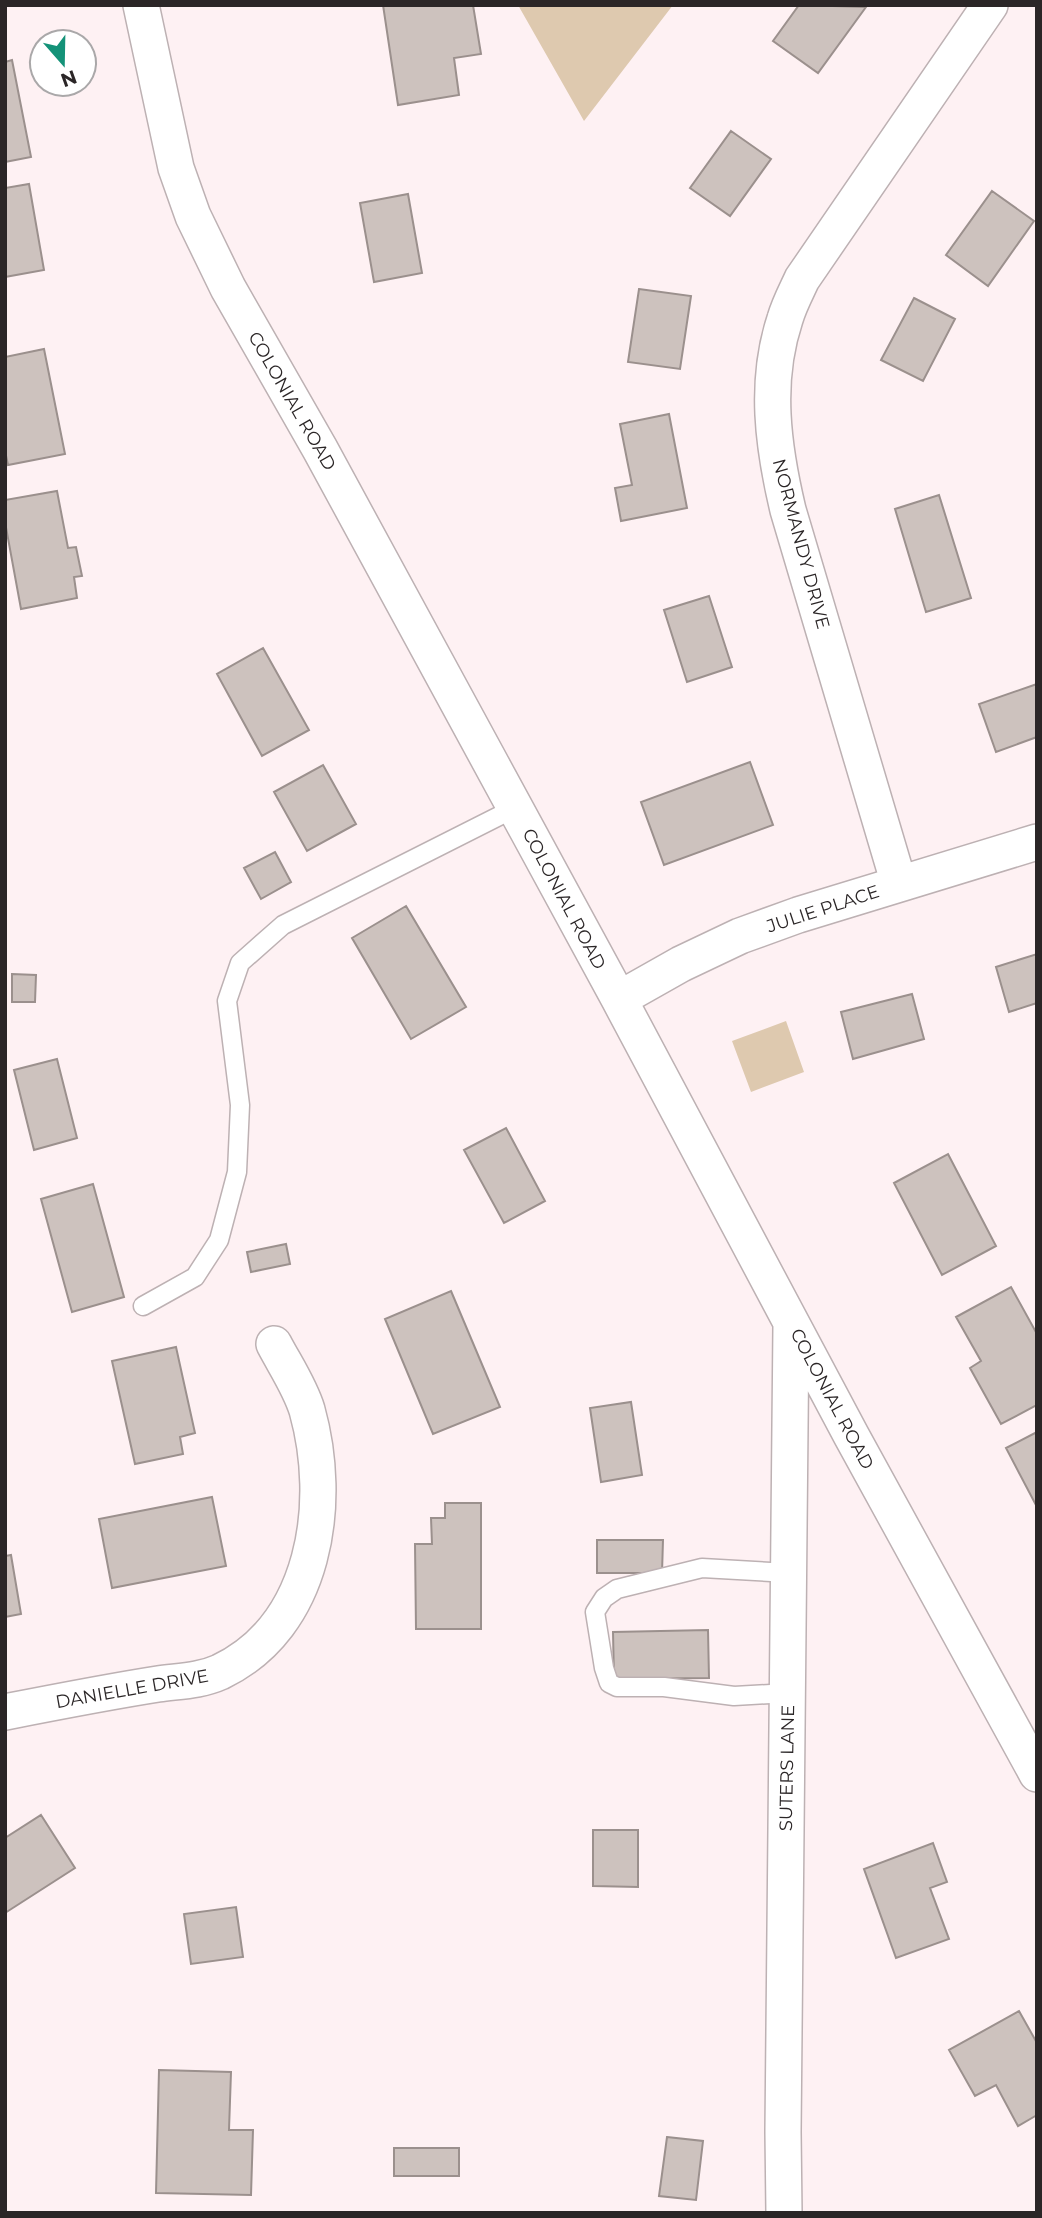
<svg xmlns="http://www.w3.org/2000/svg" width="1042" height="2218" viewBox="0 0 1042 2218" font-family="Montserrat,sans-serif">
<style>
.green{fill:#dec9af}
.building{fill:#cdc2be;stroke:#9b908d;stroke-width:2}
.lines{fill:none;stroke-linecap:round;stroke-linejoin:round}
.service-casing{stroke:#bdb1b3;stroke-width:21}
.minor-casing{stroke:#bdb1b3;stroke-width:38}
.service{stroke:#fff;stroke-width:18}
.minor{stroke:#fff;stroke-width:35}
.labels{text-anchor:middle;stroke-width:5;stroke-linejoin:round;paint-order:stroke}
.street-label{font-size:18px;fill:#2b2627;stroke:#fff}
</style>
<rect width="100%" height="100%" fill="#fef1f3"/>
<path class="green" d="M518,5H673L584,121Z
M786,1021L804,1072L751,1092L732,1041Z"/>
<path class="building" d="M383,5H473L481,54L454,58L459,95L398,105Z
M799,5L866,7L818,73L773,41Z
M12,60L31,157L5,162V62Z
M731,131L771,159L730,216L690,188Z
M29,184L44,270L5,277V188Z
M992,191L1034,221L988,286L946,255Z
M408,194L422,273L374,282L360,203Z
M639,289L691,296L680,369L628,362Z
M914,298L955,319L923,381L881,360Z
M44,349L65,454L8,465L5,451V357Z
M669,414L687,508L621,521L615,488L632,485L620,424Z
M57,491L68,548L76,547L82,576L74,577L77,598L21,609L5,522V500Z
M939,495L971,598L926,612L895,509Z
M709,596L732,667L687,682L664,610Z
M263,648L309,730L262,756L217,674Z
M1037,684V737L996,752L979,704Z
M750,762L773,825L664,865L641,802Z
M323,765L356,824L307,851L274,792Z
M275,852L291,882L261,899L244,868Z
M406,906L466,1007L411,1039L352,938Z
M1037,954V1003L1009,1012L996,967Z
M12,974L36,975L35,1002H12Z
M912,994L924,1039L853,1059L841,1012Z
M57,1059L77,1138L34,1150L14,1070Z
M506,1128L545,1201L504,1223L464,1150Z
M948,1154L996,1246L942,1275L894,1183Z
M93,1184L124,1297L72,1312L41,1199Z
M286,1244L290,1264L251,1272L247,1252Z
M1011,1287L1037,1334V1405L1001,1424L970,1368L981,1361L956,1317Z
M451,1291L500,1407L433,1434L385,1319Z
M176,1347L195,1433L180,1437L183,1454L135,1464L112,1361Z
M631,1402L642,1475L601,1482L590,1408Z
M1037,1432V1507L1006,1448Z
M212,1497L226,1566L112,1588L99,1519Z
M445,1503H481V1629H416L415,1544H432L431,1518H445Z
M597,1540H663L662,1573H597Z
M11,1555L21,1614L5,1617V1556Z
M708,1630L709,1678L614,1679L613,1632Z
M41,1815L75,1868L5,1913V1838Z
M593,1830H638V1887L593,1886Z
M933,1843L947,1882L930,1888L949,1939L896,1958L864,1869Z
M236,1907L243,1957L191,1964L184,1914Z
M1019,2011L1037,2043V2115L1018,2126L996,2085L975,2096L949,2050Z
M159,2070L231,2072L229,2130H253L251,2195L156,2193Z
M667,2137L703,2141L696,2200L659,2196Z
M394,2148H459V2176H394Z"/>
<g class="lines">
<g class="service-casing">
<path id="service" d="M143,1306L195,1277L219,1240L237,1172L240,1105L227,1001L240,963L283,925L515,808
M788,1693L734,1696L664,1687H617L609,1683L604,1668L595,1612L604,1598L617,1589L702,1568L789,1573"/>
</g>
<g class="minor-casing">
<path id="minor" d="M141,5L176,168L193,216L228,288L320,449L619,999L851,1435L1037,1774
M899,884L788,510C773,447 764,382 785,319C789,305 796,292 802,279L990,5
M619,999L681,964L740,936L798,915L1037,842
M5,1712C56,1702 107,1692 158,1684C179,1681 200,1681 220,1672C316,1626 333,1503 307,1410C300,1387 285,1365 274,1344
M784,2213L783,2132L791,1326"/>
</g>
<use href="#service" class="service"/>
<use href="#minor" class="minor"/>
</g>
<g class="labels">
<g class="street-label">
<text transform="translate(292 401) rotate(60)" y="6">COLONIAL ROAD</text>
<text transform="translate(801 544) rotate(75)" y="6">NORMANDY DRIVE</text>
<text transform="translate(564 899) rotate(62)" y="6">COLONIAL ROAD</text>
<text transform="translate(823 909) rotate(-18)" y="6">JULIE PLACE</text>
<text transform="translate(832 1399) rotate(62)" y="6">COLONIAL ROAD</text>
<text transform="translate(132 1689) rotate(-10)" y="6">DANIELLE DRIVE</text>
<text transform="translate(787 1768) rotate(-89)" y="6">SUTERS LANE</text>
</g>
</g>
<rect width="1042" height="2218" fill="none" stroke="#2b2627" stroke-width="14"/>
<g transform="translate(63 63) rotate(160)"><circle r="33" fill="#ffffff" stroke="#aaa8a9" stroke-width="2"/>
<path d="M0-5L12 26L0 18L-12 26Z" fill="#149278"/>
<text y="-10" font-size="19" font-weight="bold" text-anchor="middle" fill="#2b2627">N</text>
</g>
</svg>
